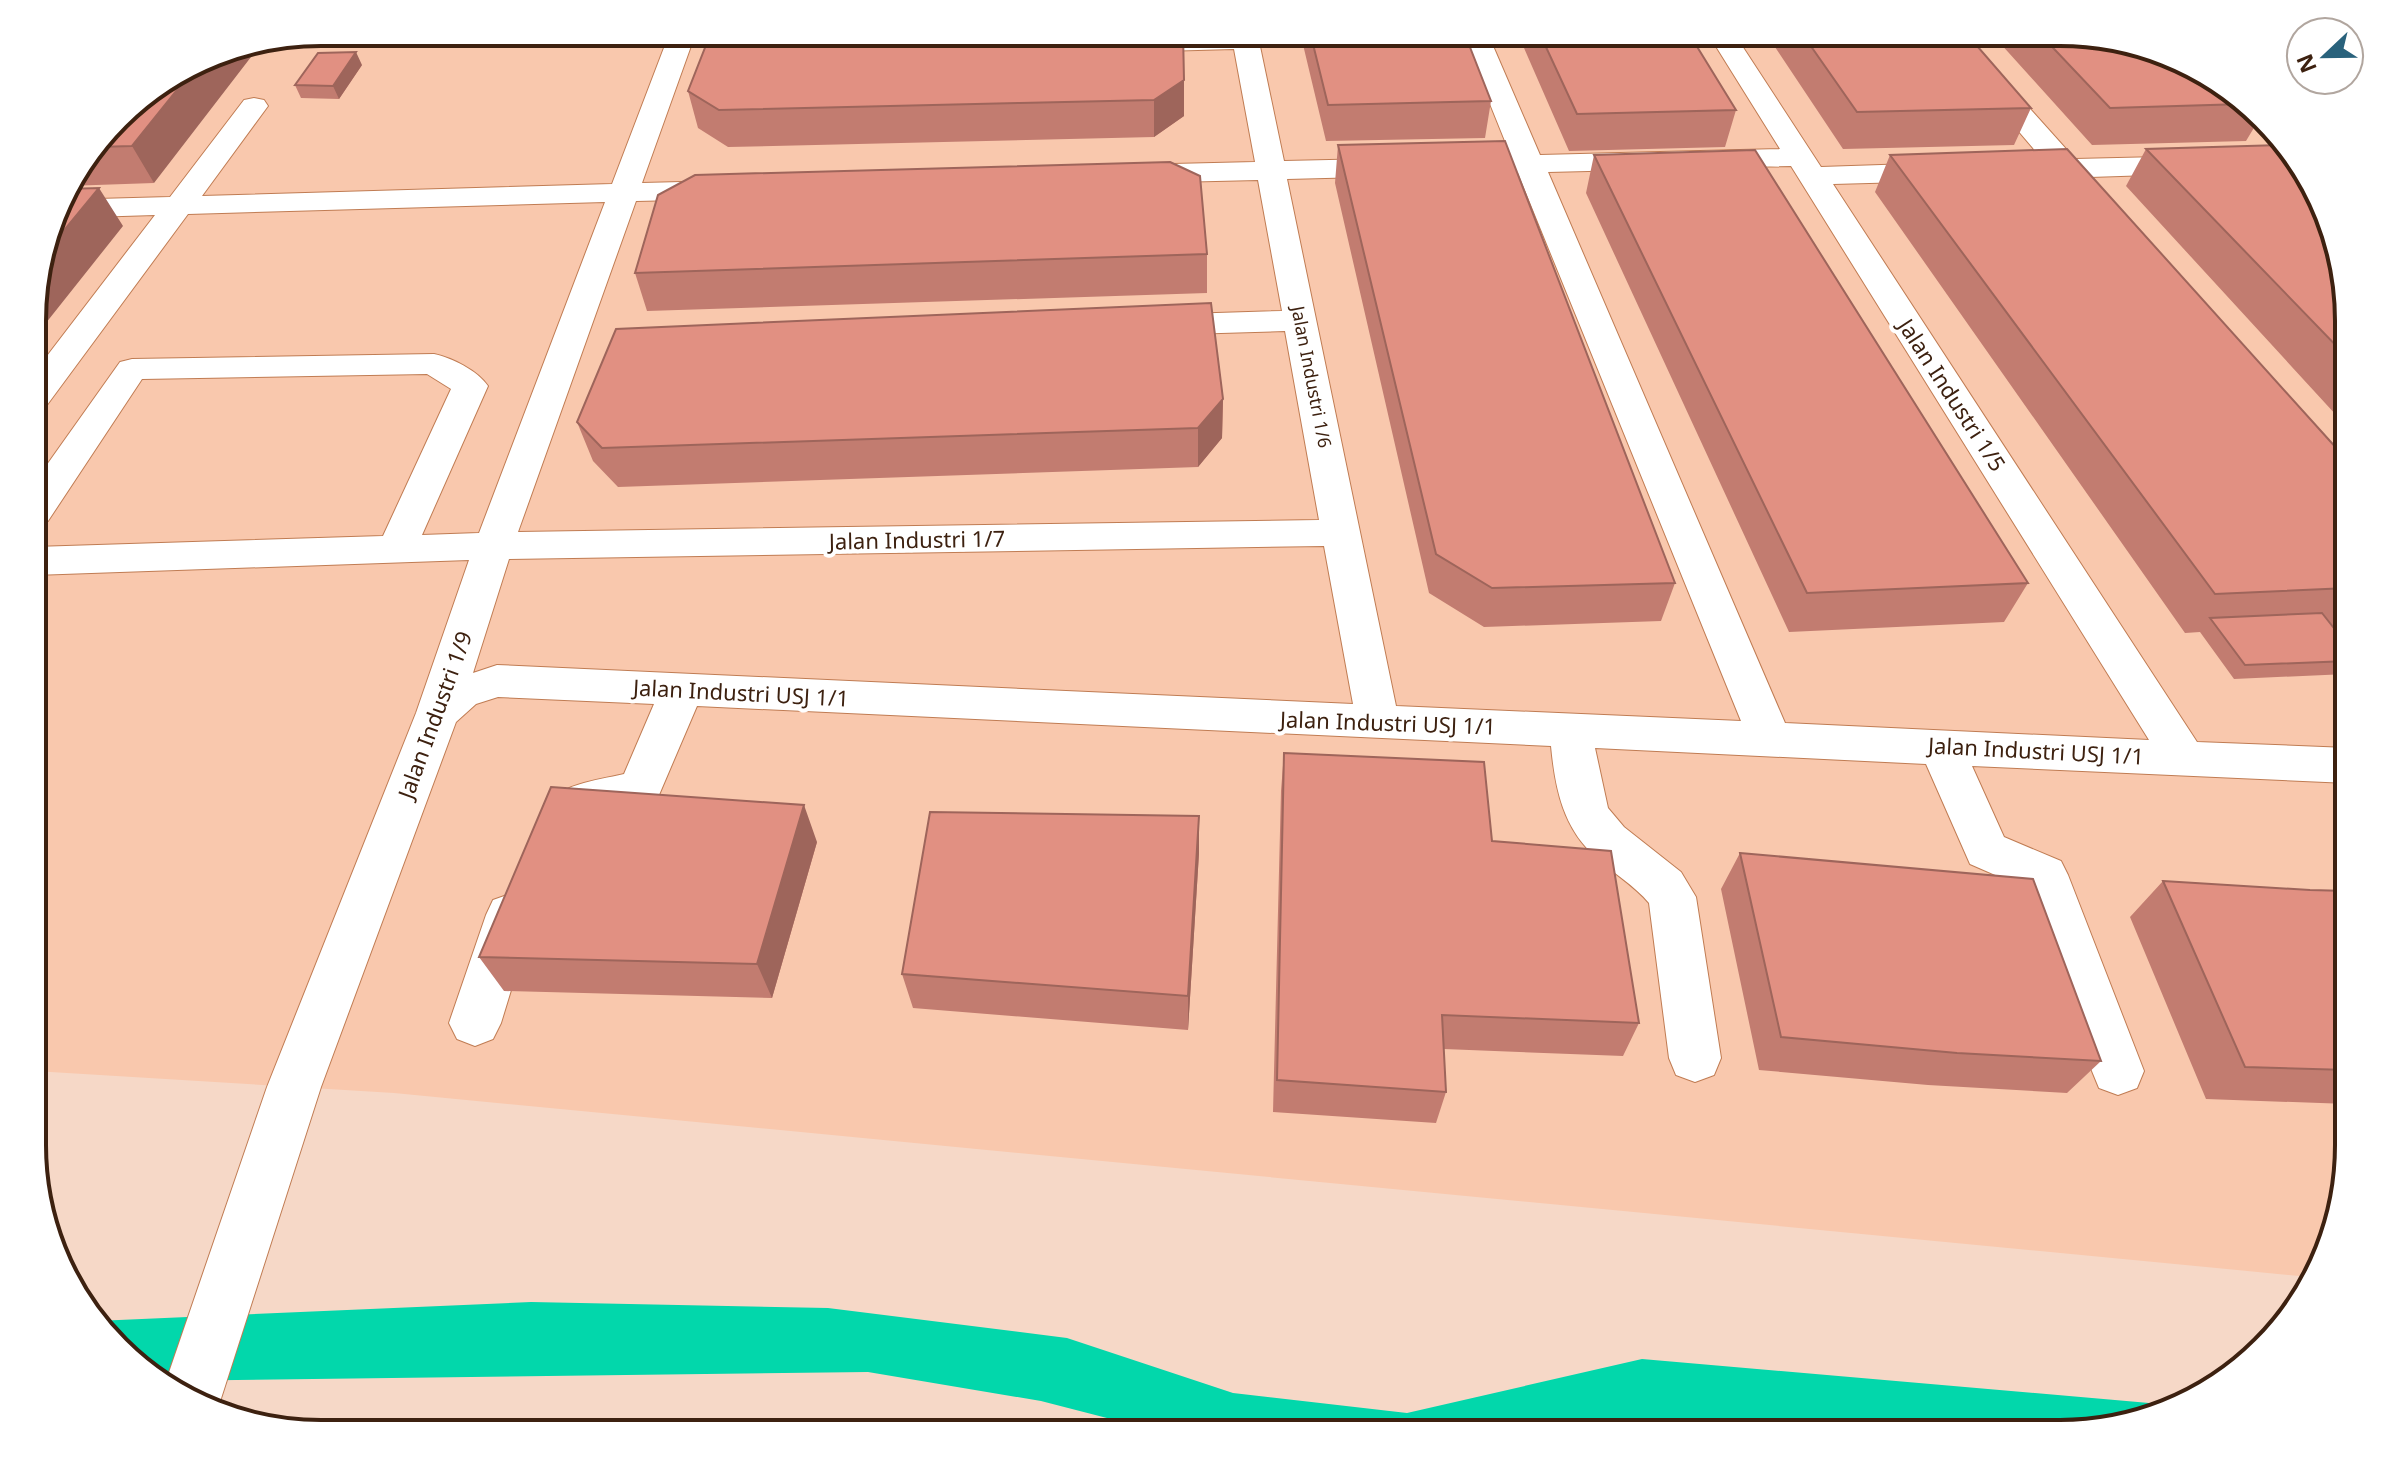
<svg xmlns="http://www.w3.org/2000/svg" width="2381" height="1466" viewBox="0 0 2381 1466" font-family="'Noto Sans',sans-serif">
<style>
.built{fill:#f9c8ad}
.water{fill:#02d7ab}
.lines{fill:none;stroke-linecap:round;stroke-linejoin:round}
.minor-casing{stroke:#c07c53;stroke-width:2}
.minor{fill:#fff;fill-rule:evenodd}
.wall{fill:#c27c70}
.shaded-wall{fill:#9e655b}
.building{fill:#e19082;stroke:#9e655b;stroke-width:2}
.labels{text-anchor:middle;stroke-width:8;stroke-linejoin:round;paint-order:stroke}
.far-street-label{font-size:18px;fill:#3d2110;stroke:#fff}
.street-label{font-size:22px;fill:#3d2110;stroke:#fff}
.rim{fill:none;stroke:#3d2110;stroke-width:4}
</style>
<rect width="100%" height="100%" fill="#f6d8c7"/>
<path class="built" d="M321,32H2061L2153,47L2220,80L2310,176L2348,301V1164L2310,1277L394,1093L34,1071V284L62,193L130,104L211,54Z"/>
<path class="water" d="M531,1302L828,1308L1067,1338L1233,1393L1407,1413L1642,1359L2172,1405L2079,1433L1169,1434L1041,1401L868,1372L157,1381L96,1321Z"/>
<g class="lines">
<g class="minor-casing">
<path id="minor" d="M670,32H696L642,183L722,181L733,184L737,190L733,196L722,199L636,201L518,532L1319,520L1285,331L1153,335L1141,332L1136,325L1141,318L1153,315L1282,311L1258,180L1131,183L1121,180L1116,174L1121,168L1131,165L1255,162L1234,49L1125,52L1116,50L1112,44L1116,38L1257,32L1284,161L1511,156L1461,32H1487L1540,155L1780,149L1707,32H1733L1821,167L1942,163L1952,166L1957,172L1952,178L1942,181L1833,184L2197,742L2348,748V783L1972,766L2004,837L2061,861L2068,875L2144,1071L2137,1088L2118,1095L2099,1088L2092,1071L2025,888L1970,864L1926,764L1595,748L1608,808L1624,827L1681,872L1696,897L1721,1058L1714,1075L1695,1082L1676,1075L1669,1058L1649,903C1634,885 1614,874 1597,858C1563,829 1555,788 1551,746L697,706L656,802L595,817L566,829L550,824L543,811C558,783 595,781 624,774L654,704L498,697L476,704L456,722L321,1087L217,1411L164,1387L267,1087L416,713L469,560L34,575V547L383,536L451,389L427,374L142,379L48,521L34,525V483L120,362L132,359L434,354C452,358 477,370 488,386L422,535L479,533L605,202L188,214L47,405L34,408V373L155,215L57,218H54L60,200L170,197L244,100L254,98L264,100L268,106L202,196L612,184ZM1791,166L2149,740L1785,723L1548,172ZM1518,173L1741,721L1396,706L1287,179ZM1324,546L1353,704L497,665L473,673L509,559Z
M1934,32H1961L2075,159L2290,154L2305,170L2090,177L2104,194L2100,200C2078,206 2072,193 2059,178L2037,175L2032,169L2037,163L2044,161Z
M510,894L527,900L534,915L501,1023L493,1039L475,1046L457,1039L449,1023L486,915L493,900Z"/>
</g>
<use href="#minor" class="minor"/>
</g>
<path class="wall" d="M730,32H1183L1184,116L1154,137L728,147L698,128L688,91L731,34Z
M1300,32H1464L1491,101L1485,138L1326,141Z
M1517,32H1688L1736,110L1725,147L1569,151Z
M1765,32H1965L2031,108L2014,145L1843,149Z
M1990,32H2061L2220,80L2258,121L2246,141L2092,145Z
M362,65L339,99L301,98L295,85Z
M130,104L154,183L67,186Z
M1338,145L1675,583L1661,621L1484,627L1429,593L1335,183Z
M2146,149L2348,301V428L2126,186Z
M1594,155L2028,583L2004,622L1789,632L1586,193Z
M1890,155L2348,461V625L2333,626L2348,646V673L2347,674L2234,679L2200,632L2185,633L1875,192Z
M1207,254V293L647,311L635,273Z
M1223,399L1222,438L1198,467L618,487L593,461L577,422Z
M1284,753L1492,841L1639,1023L1623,1056L1444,1049L1446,1092L1436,1123L1273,1112L1281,791Z
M817,842L772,998L504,991L479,957Z
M1199,853L1188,1030L913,1008L902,974Z
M1740,853L2101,1061L2067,1093L1928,1085L1759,1070L1721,889Z
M2163,881L2310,890L2348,891V1104L2206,1099L2130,917Z"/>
<path class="shaded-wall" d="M261,44L154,183L132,146L202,59L211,54Z
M356,52L362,65L339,99L333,86Z
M1184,80V116L1154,137V100Z
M99,188L123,226L34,338V284L43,256Z
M1223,399L1222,438L1198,467V428Z
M804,805L817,842L772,998L757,964Z
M1199,816V853L1188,1030V996Z"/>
<path class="building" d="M852,32H1183L1184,80L1154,100L1020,103L719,110L688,91L710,35Z
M1310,32H1464L1491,101L1328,105Z
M1539,32H1688L1736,110L1577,114Z
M1801,32H1965L2031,108L1857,112Z
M2038,32H2061L2153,47L2220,80L2243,104L2110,108Z
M356,52L333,86L295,85L318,53Z
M202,59L132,146L97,147L130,104Z
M1505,141L1675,583L1492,588L1436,554L1338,145Z
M2281,145L2310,176L2348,301V358L2146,149Z
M2067,149L2348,461V588L2215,594L1890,155Z
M1755,150L2028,583L1807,593L1594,155Z
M1170,162L1200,176L1207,254L635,273L658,195L695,175Z
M99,188L43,256L62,193L65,189Z
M1211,303L1223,399L1198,428L602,448L577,422L616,329Z
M2322,613L2348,646V661L2245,665L2210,618Z
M1284,753L1484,762L1492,841L1611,851L1639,1023L1442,1015L1446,1092L1277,1080Z
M551,787L804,805L757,964L479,957Z
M930,812L1199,816L1188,996L902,974Z
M1740,853L2033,879L2101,1061L1957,1053L1781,1037Z
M2163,881L2310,890L2348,891V1070L2245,1067Z"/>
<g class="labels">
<g class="far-street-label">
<text transform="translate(1311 377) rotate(79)" y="6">Jalan Industri 1/6</text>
</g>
<g class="street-label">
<text transform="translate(1952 395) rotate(57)" y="8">Jalan Industri 1/5</text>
<text transform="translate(917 540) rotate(-1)" y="8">Jalan Industri 1/7</text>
<text transform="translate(741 693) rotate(3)" y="8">Jalan Industri USJ 1/1</text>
<text transform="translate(435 715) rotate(-70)" y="8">Jalan Industri 1/9</text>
<text transform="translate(1388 723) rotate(2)" y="8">Jalan Industri USJ 1/1</text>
<text transform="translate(2036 751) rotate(3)" y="8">Jalan Industri USJ 1/1</text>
</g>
</g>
<path d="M0 0H2381V1466H0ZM321 46H2060A275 275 0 0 1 2335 321V1145A275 275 0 0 1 2060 1420H321A275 275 0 0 1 46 1145V321A275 275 0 0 1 321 46Z" fill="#fff" fill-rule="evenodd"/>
<path class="rim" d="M321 46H2060A275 275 0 0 1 2335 321V1145A275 275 0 0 1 2060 1420H321A275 275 0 0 1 46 1145V321A275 275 0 0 1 321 46Z"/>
<g transform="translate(2325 56) rotate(248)"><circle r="38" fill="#ffffff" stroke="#b1a69f" stroke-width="2"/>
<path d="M0-6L14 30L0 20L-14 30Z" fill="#29627c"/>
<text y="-12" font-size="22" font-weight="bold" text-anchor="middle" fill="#3d2110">N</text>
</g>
</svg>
